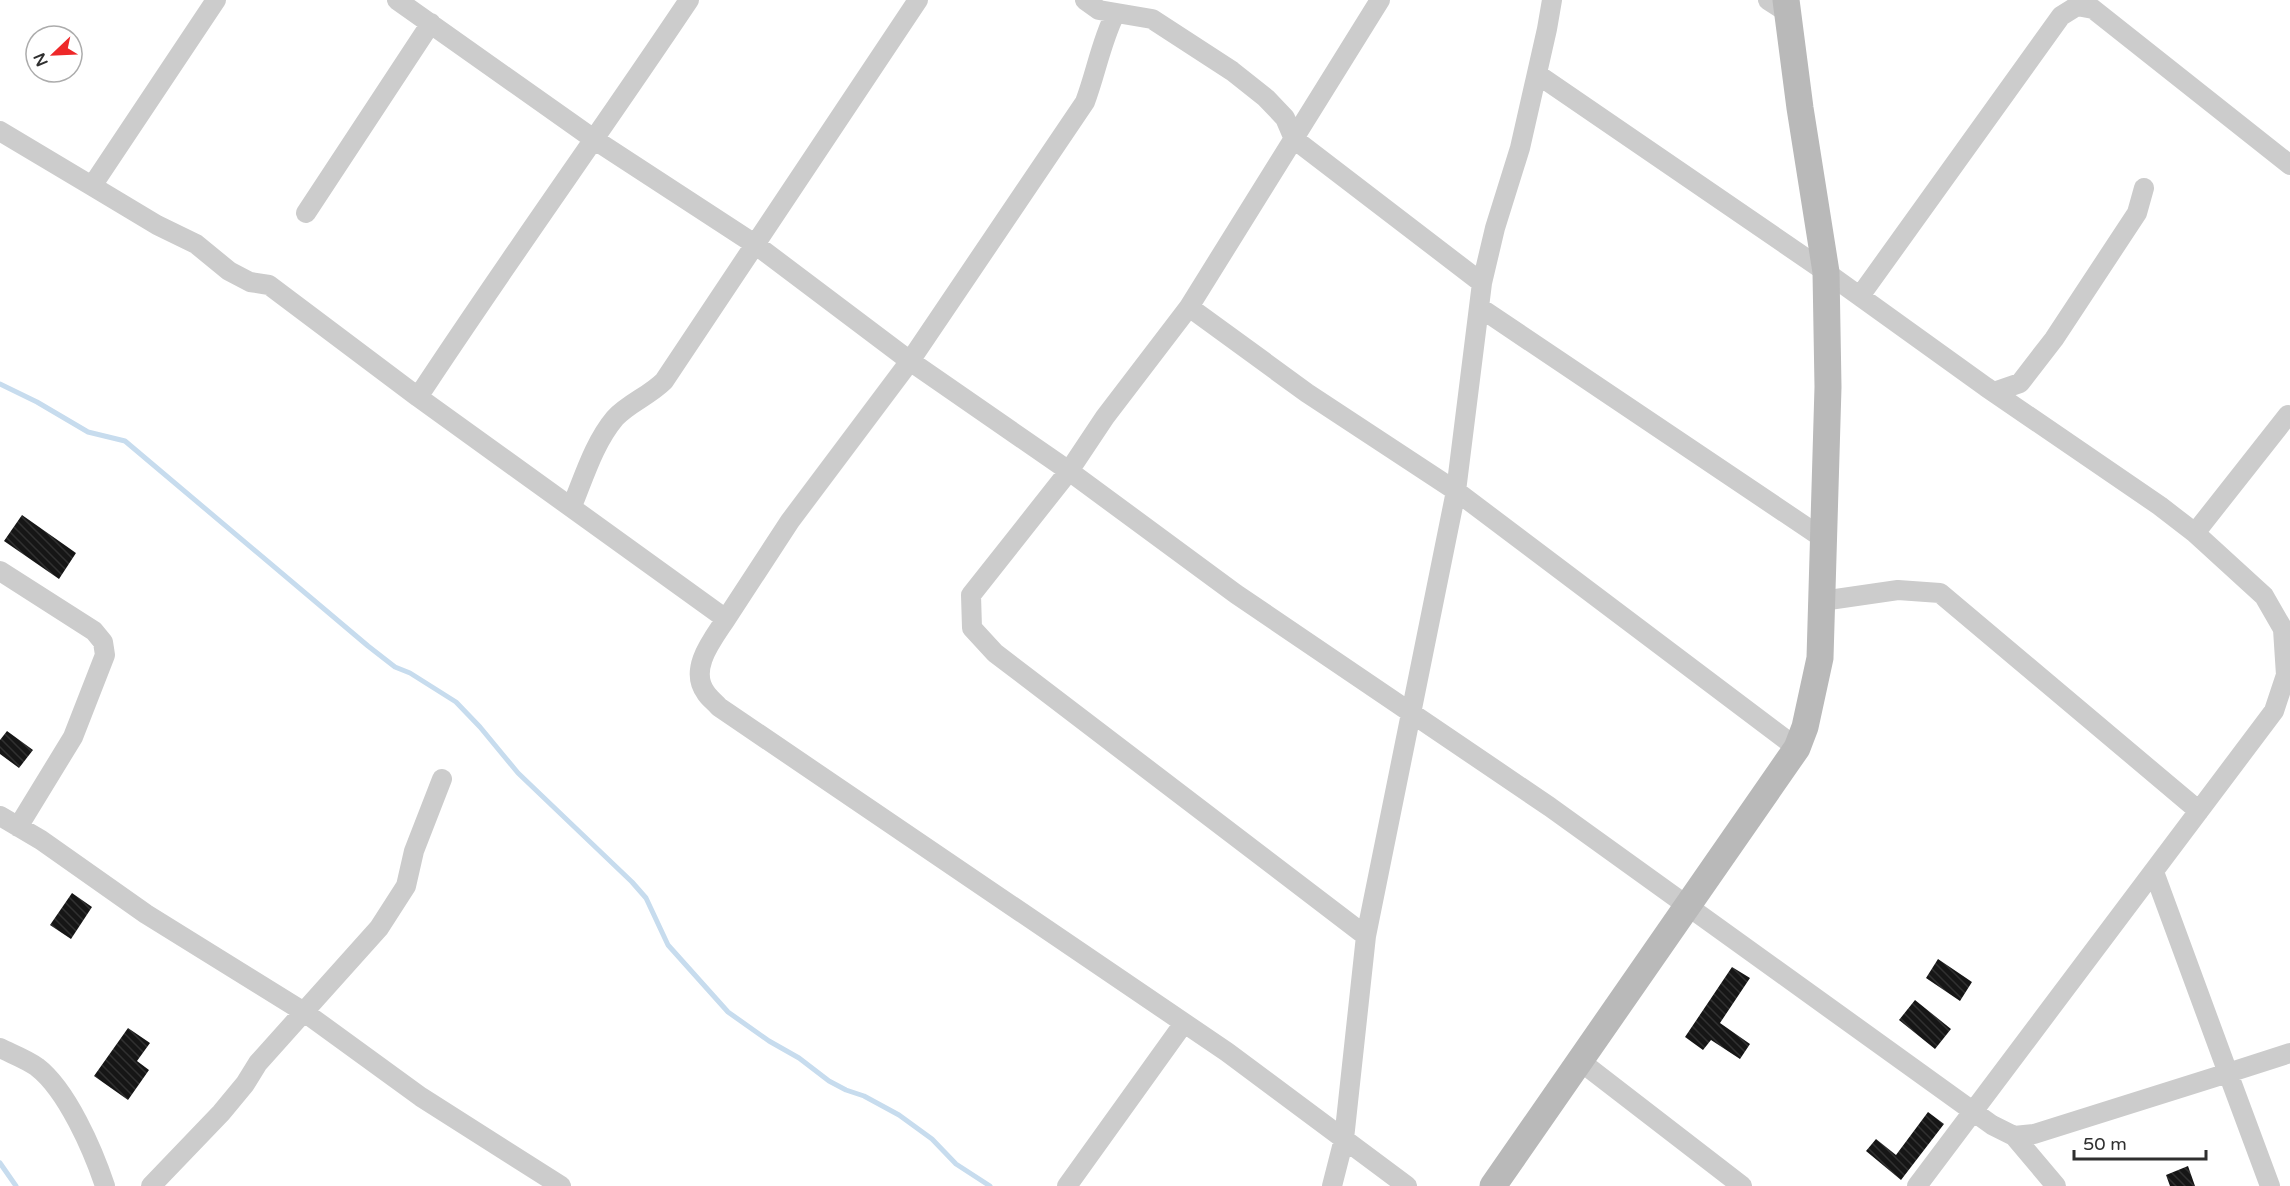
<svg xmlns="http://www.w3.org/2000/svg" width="2290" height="1186" viewBox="0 0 2290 1186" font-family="'Varela Round',sans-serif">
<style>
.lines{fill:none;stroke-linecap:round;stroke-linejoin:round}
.stream{stroke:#c7dcee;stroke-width:5}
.building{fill:url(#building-back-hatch)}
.minor{stroke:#ccc;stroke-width:20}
.secondary{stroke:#b9b9b9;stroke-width:27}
</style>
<defs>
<pattern id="building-back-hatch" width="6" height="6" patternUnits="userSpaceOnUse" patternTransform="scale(1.5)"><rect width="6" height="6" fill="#161616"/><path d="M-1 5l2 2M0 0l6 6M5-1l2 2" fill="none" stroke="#303030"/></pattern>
</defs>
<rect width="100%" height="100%" fill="#fff"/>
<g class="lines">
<path class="stream" d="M0,384L37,402L88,432L125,441L368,646L395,667L410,673L456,702L480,727L518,773L632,882L646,898L668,945L728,1012L769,1041L799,1058L829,1081L846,1090L864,1096L899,1115L932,1139L956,1164L990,1186
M0,1163L16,1186"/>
</g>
<path class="building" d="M22,515L76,553L59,579L4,541Z
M7,731L33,750L19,768L0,754V740Z
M72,893L92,907L71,939L50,925Z
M1938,959L1972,982L1960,1001L1926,978Z
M1732,967L1750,978L1720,1023L1750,1044L1740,1059L1711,1040L1703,1050L1685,1037Z
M1915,1000L1951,1029L1935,1049L1899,1020Z
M128,1028L150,1043L137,1061L149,1070L128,1100L94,1076Z
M1928,1112L1944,1124L1901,1180L1866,1151L1876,1139L1896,1155Z
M2188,1166L2195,1186H2170L2166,1175Z"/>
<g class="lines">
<path class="minor" d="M216,0L92,186L157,225L196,244L229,271L250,282L269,285L418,397
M397,0L595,140L756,245L910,361L1069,471L1236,594L1550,807L1992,1125L2014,1136L2034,1134L2228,1073L2270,1186
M689,0C600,133 506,263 418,397L726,619L790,521L910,361L1085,102C1096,73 1101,42 1115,14
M1085,0L1099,10L1152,19L1232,71L1266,98L1285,118L1294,139L1482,283
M1768,0L1788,13
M1537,74L1826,272L1986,387L2160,506L2195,533L2264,596L2283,629L2286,675L2274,711L1917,1186
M0,131L92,186
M306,213L431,23
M1860,296L2061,16L2077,6L2093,9L2290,165
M1189,307L1307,393L1456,491L1797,748
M1479,307L1824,539
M1994,392L2020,383L2054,339L2137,213L2144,188
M572,506C584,477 594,443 615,418C629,403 649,396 664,381L918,0
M2195,533L2288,415L2290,416
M0,571L94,631L103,642L105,655L73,737L18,827
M1822,601L1898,590L1940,593L2199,811
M726,619C713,639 688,669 706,693C709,698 715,702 719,707L1227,1052L1407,1186
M0,816L41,840L146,914L304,1012L421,1097L561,1186
M2154,872L2228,1073L2290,1053
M1366,936L995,653L972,628L971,595L1069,471L1105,417L1189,307L1380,0
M0,1048C12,1054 26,1059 37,1067C67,1090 93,1150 105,1186
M1580,1061L1742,1186
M2014,1136L2056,1186
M151,1186L221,1113L245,1084L258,1063L379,928L406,886L414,851L442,779
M1067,1186L1184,1023
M1332,1186L1344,1139L1366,936L1456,491L1482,283L1495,228L1520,148L1547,29L1552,0"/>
<path class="secondary" d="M1493,1186L1797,748L1805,727L1820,658L1828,387L1826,272L1800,108L1786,0"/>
</g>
<g transform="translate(54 54) rotate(247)"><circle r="28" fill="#ffffff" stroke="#acacac" stroke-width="1.5"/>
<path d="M0-4.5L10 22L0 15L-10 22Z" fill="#ee2829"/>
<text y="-9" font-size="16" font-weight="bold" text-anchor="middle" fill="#2f2f2f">N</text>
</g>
<path d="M2074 1150v9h132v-9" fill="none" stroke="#2f2f2f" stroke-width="3"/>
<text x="2083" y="1150" font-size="18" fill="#2f2f2f" stroke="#ffffff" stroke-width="4.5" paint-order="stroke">50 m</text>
</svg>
